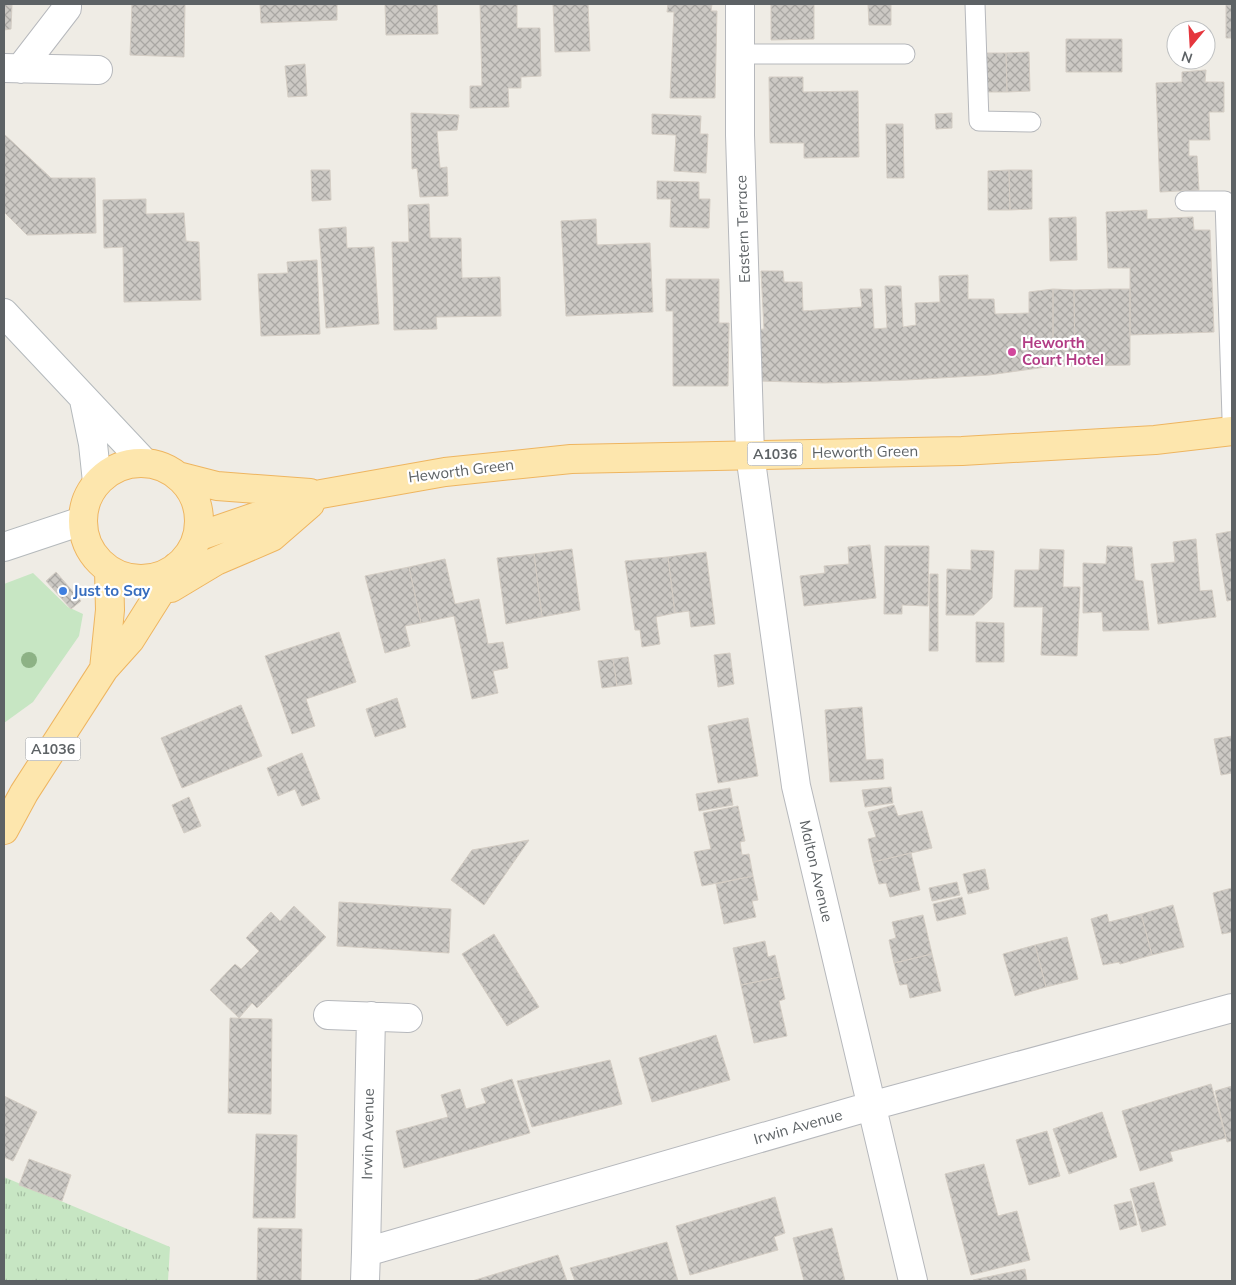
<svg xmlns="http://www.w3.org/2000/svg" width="1236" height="1285" viewBox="0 0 1236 1285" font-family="Mulish,sans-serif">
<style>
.grass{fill:url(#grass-tufts)}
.green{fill:#c7e6c3}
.building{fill:url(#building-cross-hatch);stroke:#d4cdc4}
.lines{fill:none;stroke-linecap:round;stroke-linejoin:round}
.lane-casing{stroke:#b6b8bc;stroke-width:21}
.street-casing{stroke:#b6b8bc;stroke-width:30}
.secondary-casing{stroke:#b4b9bc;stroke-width:30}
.primary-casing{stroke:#eeb560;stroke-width:30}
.lane{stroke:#fff;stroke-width:19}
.street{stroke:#fff;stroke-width:28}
.secondary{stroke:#fff;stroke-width:28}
.primary{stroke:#fde6ad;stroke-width:28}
.tree{fill:#8db285}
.hotel-dot{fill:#d1479c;stroke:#fff;stroke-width:2}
.shop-dot{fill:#3f7fe0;stroke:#fff;stroke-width:2}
.labels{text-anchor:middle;stroke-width:4.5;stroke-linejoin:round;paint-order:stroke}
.shield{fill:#fff;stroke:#8e9193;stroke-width:1}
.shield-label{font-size:14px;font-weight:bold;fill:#5d6265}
.street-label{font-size:15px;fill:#5d6265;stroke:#fff}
.hotel-label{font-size:15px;font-weight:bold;fill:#b23c85;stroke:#fff;text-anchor:start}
.shop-label{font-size:15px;font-weight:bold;fill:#366cbe;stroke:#fff;text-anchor:start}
</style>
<defs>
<pattern id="grass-tufts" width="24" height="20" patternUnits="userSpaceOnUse" patternTransform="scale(1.25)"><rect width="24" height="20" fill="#c7e6c3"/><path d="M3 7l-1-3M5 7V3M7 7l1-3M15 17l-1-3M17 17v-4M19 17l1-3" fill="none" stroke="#a5bea2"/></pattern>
<pattern id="building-cross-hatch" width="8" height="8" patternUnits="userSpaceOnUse" patternTransform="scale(1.25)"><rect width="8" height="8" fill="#ccc9c4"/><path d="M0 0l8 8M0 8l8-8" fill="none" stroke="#a9a7a3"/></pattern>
</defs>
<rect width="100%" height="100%" fill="#efece5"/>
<path class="grass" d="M4,1177L170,1247L168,1281H4Z"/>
<path class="green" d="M33,573L68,607L83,614L79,636L33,702L4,723V584Z"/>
<path class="building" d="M4,4H12L11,29L4,30Z
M132,4H185L184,57L130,55Z
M260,4H337V20L261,23Z
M385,4H437L438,34L386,35Z
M480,4H517V28H540L541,76L521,77V88H508L509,107L470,108V86H482Z
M553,4H588L590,51L555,52Z
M668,4H712L711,11H717L715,98H670L674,12H667Z
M771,4H814V39L771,40Z
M868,4H891V25H869Z
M1226,4H1232V38H1226Z
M1066,39H1122V72H1066Z
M1029,52L1030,91L1007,92L1006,53Z
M985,53H1006L1007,92H986Z
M305,64L307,96L288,97L285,66Z
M1206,70L1205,82H1224V112H1209L1210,140H1189V156H1197L1199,190L1160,192L1156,83L1182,82V72Z
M769,77H803V92L858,91L859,157L804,158V143H770Z
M411,113L459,115L457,130L437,131L440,168L447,167L448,196L420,197L417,168L412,169Z
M952,113V128L936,129L935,114Z
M652,114L701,116L700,134H708L706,173L674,171L676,135L652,134Z
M886,124H903L904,178H887Z
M4,134L51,178H95L96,233L27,235L4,212Z
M311,170H330L331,200L312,201Z
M1009,170H1032V209L1010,210Z
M1009,170L1010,210H988V171Z
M657,181L699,182V199H710L709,228L670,227L671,199H657Z
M146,199V214L184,213L186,241L199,242L201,300L124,302L123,247L104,248L103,200Z
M429,204L430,238H461L462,278L500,277L501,316L436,317L437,329L394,330L392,242H409L408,205Z
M1147,210V219L1193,217L1194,230H1210L1214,332L1130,335V268H1108L1106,212Z
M1076,217L1077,260L1050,261L1049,218Z
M596,219L597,245L650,243L653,312L566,316L561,221Z
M346,227L347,248L374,247L379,324L326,328L319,229Z
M317,260L320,334L261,336L258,274L288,273L287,262Z
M761,271H783L784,282H802L803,311L862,307L860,289H872L874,329L887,328L885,286H901L903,327L916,325L915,303L940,302L939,276L968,275V299H994L995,314L1029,313V292L1053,289V366L989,375L907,380L824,383L758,381L754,330L764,329Z
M666,279H719V323H729L728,386H673V311H666Z
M1053,289L1074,290L1075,366H1053Z
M1109,289H1130V365L1075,366L1074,290Z
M1232,531V600L1227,601L1216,534Z
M1196,539L1200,591L1212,590L1216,617L1158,624L1151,564L1175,562L1173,542Z
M870,545L876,598L804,606L800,576L825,573L824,566L849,564L848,547Z
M885,546H929L928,606L902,605V614H884Z
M1107,546L1132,547L1135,580L1143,581L1149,630L1103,631L1102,612L1083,613V563L1106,564Z
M572,549L580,610L542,617L534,554Z
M1040,549L1064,550L1063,587H1080L1077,656L1041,655L1043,607H1014L1015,570H1039Z
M971,550L994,551L992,598L974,615H946L947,569L971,570Z
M706,552L715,624L691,627L689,611L675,613L668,557Z
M534,554L542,617L506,624L497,558Z
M668,557L675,613L656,617L660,644L642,647L640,630H635L625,561Z
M445,559L455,604L479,599L488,644L503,642L508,668L493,671L498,693L472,699L454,616L421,623L409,567Z
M409,567L421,623L405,626L410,646L385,653L365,576Z
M56,572L81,601L71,609L46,581Z
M930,574H938V651H929Z
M976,622L1004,623V662H976Z
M339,632L356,682L306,699L315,726L292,734L265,656Z
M730,653L734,684L718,687L714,655Z
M628,657L632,684L617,686L613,659Z
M613,659L617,686L602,688L598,661Z
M397,698L406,727L375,737L366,709Z
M241,705L262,756L182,788L161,738Z
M862,707L866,760L883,759L884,779L830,782L825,710Z
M748,718L758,776L718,783L708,726Z
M1232,736V773L1221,775L1214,739Z
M302,753L320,799L302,806L295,789L278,796L267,768Z
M891,787L893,803L865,807L862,790Z
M730,788L733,805L699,811L696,794Z
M189,797L201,826L184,833L172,805Z
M894,805L898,816L922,811L932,848L873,862L868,839L876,837L868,812Z
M738,806L745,841L740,842L742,855L749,854L753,876L702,886L694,852L711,849L703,813Z
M529,840L484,905L451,880L472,850Z
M911,853L920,890L890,897L886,883L879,884L873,862Z
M985,869L989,889L968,894L963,874Z
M753,876L758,900L752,901L756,917L724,924L716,884Z
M957,882L960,895L932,901L929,888Z
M1232,888V932L1222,934L1213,893Z
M962,897L966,914L937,921L933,904Z
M339,902L451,909L449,953L337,946Z
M1173,905L1184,947L1152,955L1141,914Z
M294,906L326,937L257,1008L252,1003L239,1018L210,990L235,964L241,969L259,951L246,938L271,912L280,921Z
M1107,914L1109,922L1141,914L1152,955L1120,964L1119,962L1103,965L1091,919Z
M923,915L932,954L894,963L889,940L896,938L892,922Z
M494,934L539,1007L507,1026L462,954Z
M1067,937L1078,979L1046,987L1035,945Z
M765,941L768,957L775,955L780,977L741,985L733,948Z
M1035,945L1046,987L1015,996L1003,954Z
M932,954L941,991L910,998L907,984L900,985L894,963Z
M780,977L785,999L779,1001L787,1036L754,1043L741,985Z
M230,1018L272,1019L271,1114L228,1113Z
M716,1035L730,1080L652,1102L639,1058Z
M610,1060L622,1104L532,1127L517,1081Z
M512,1079L530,1133L404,1168L396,1131L448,1117L441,1095L460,1089L466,1109L486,1103L481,1089Z
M1211,1084L1226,1138L1170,1152L1173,1161L1140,1171L1122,1111Z
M1232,1086V1141L1227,1142L1215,1091Z
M4,1096L37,1112L13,1161L4,1157Z
M1102,1112L1117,1157L1069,1174L1053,1129Z
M1047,1131L1060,1176L1029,1185L1016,1140Z
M256,1134L297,1135L295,1218H253Z
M29,1159L71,1175L62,1201L19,1185Z
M984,1164L998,1216L1017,1211L1030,1260L971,1275L945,1174Z
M1154,1182L1166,1225L1142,1232L1130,1189Z
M775,1197L785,1233L774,1237L778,1250L690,1275L676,1226Z
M1131,1201L1137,1225L1120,1230L1114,1205Z
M258,1228L302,1229L301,1281H257Z
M832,1228L845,1281H804L793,1238Z
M667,1242L678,1281H575L570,1268Z
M558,1255L567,1281H472Z
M1025,1269L1027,1281H973V1280Z"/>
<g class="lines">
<g class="lane-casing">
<path id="lane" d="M975,4L979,121L1031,122
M740,54H905
M1185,201H1225L1232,418"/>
</g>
<g class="street-casing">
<path id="street" d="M740,4V135L750,454L796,786L913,1281
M4,68L98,70
M20,69L67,8V4
M328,1015L408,1018
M366,1252L371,1016
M365,1281L366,1252L871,1106L1232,1008"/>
</g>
<g class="secondary-casing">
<path id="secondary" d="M4,313L144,462
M84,400L93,444L97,482
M4,547L82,521"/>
</g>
<g class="primary-casing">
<path id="primary" d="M83 521a58 58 0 1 1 116 0a58 58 0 1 1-116 0Z
M178,476L217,486L310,493
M197,537L321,494L445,472L571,459L962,451L1155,440L1232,431
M171,588L216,561L272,537L310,504
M104,669L110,610L109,571
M4,830L24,793L104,669L130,640L176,567"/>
</g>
<use href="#lane" class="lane"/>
<use href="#street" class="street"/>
<use href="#secondary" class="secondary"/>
<use href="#primary" class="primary"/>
</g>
<circle class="tree" cx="29" cy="660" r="8"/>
<circle class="hotel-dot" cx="1012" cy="352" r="5"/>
<circle class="shop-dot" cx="63" cy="591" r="5"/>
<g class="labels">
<g class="shield">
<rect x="747.5" y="442.5" width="55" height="23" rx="4"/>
<rect x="25.5" y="737.5" width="55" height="23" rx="4"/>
</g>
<g class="shield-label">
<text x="775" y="459">A1036</text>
<text x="53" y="754">A1036</text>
</g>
<g class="street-label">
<text transform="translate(743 229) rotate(-92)" y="5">Eastern Terrace</text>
<text transform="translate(865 452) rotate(-1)" y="5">Heworth Green</text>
<text transform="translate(461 471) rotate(-7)" y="5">Heworth Green</text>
<text transform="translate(816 871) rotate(77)" y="5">Malton Avenue</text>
<text transform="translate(798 1127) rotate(-16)" y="5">Irwin Avenue</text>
<text transform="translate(368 1134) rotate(-89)" y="5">Irwin Avenue</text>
</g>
<g class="hotel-label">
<text x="1022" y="348">Heworth<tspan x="1022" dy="17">Court Hotel</tspan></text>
</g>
<g class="shop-label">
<text x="73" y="596">Just to Say</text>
</g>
</g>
<rect width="1236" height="1285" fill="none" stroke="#5d6265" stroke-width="10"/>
<g transform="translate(1191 45) rotate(198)"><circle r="24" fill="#ffffff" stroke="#bec0c1"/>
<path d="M0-4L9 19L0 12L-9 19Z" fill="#e5363d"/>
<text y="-8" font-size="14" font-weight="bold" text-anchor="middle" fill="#5d6265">N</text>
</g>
</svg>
